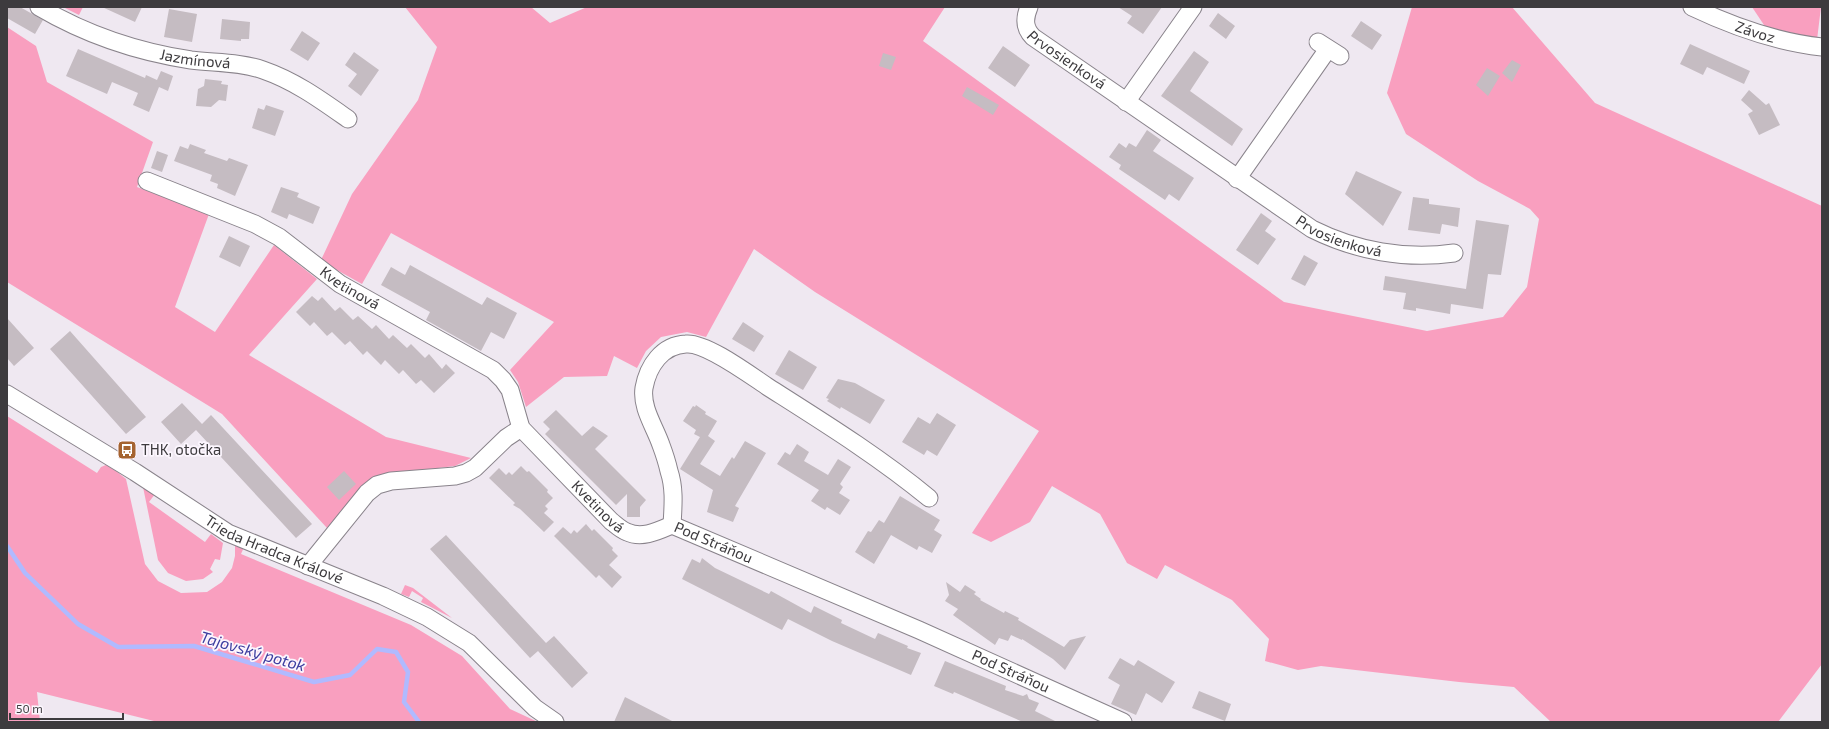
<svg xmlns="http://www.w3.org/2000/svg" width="1829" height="729" viewBox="0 0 1829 729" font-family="'Exo 2',sans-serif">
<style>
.green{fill:#f99fbf}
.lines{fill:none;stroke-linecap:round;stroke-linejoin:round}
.stream{stroke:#b0baff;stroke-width:4.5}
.building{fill:#c5bcc2}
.minor-casing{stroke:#89838b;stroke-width:19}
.minor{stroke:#fff;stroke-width:17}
.labels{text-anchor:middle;stroke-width:3.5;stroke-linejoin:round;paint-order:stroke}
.street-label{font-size:15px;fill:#3d3b3e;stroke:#fcf6fe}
.poi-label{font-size:15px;fill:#3d3b3e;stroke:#fcf6fe;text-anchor:start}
.water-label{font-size:16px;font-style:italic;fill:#3e3e9f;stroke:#fcf6fe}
</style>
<rect width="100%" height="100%" fill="#efe8f1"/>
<path class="green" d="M63,7H83L79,15Z
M405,7H531L550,23L587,7H945L923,41L1284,302L1427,331L1503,317L1527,287L1539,219L1530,209L1478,181L1406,134L1387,93L1412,7H1512L1595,103L1822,206V664L1778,722H1551L1514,687L1459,682L1321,666L1298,670L1265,661L1269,639L1232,600L1165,565L1157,579L1127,563L1100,514L1052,486L1030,522L991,542L972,533L1039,431L815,292L754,249L706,337L687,332L661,337L646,351L637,368L614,356L607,376L564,377L526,407L518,382L510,370L554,322L391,233L362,284L335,269L321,260L352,194L418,100L437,47Z
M1752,7H1821L1817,40L1768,31Z
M7,27L36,46L47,82L153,142L137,187L209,214L175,307L215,332L274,245L317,279L249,355L386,437L471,458L455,466L387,474L366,482L327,528L222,414L7,282V77L8,75L7,74Z
M7,416L97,473L101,467L106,465L116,471L126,479L145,564L158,581L181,593L207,592L222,582L232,568L235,556V541L245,545L241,554L411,625L462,656L510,709L538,722H158L37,692L40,722H7Z
M143,487L155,494L149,502L205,542L211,534L223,543L220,560L215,559L210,569L213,572L203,579L186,581L168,573L158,560Z
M405,585L413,588L452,618L421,602L423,598L412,591L409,597L401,594Z"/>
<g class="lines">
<path class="stream" d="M7,546L25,573L78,624L118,647L194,646L314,682L350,675L377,649L396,652L408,672L404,702L419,722"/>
</g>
<path class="building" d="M7,7H20L43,20L35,34L7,18Z
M102,7H142L135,22Z
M1118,7H1162L1143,34L1127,23L1132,16Z
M169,9L197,14L192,42L164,37Z
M1218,13L1235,26L1226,39L1209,26Z
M222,19L250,22L249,39H241V41L220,39Z
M1361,21L1382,35L1372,50L1351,36Z
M302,31L320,43L308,61L290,50Z
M1690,44L1750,71L1744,84L1707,67L1703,75L1680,64Z
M1003,46L1030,65L1015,87L988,68Z
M78,49L145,78L146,75L157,80L161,71L173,76L168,91L159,87L149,112L133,105L138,93L112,82L107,94L66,76Z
M1194,51L1209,62L1190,91L1243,129L1232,146L1161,96Z
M354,52L379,70L361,96L348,86L357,74L345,65Z
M883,53L896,57L891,70L879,66Z
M1512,60L1521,65L1512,82L1502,73Z
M1487,68L1500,76L1488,96L1476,85Z
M205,79L222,81L221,84L228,85L226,101L219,100L211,107L196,106L198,89L204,86Z
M967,87L999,105L993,115L962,96Z
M1749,90L1766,105L1769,103L1780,125L1759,135L1748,114L1753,111L1741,100Z
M266,105L284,111L275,136L252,128L258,108L264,110Z
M1147,130L1161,140L1153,151L1194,178L1179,201L1169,194L1165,200L1119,169L1121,165L1109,157L1119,143L1126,148L1129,143L1136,147Z
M190,144L206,150L204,153L227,161L229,158L248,165L235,196L217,188L218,184L210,181L212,175L174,161L180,146L188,149Z
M157,151L168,155L162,172L151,168Z
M1356,171L1402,192L1383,226L1345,194Z
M281,187L299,193L297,197L320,207L313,224L289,214L287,219L271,212Z
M1413,197L1429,199V204L1460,208L1458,227L1442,224L1440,234L1408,230Z
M1261,213L1272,221L1265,231L1276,239L1258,265L1236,250Z
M1476,220L1509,225L1501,275L1488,274L1483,309L1451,304L1450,314L1416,308V311L1403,309L1406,293L1383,290L1385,276L1466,289Z
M229,236L250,246L240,267L219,257Z
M1304,255L1318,263L1305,286L1291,279Z
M410,265L482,305L487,297L517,313L504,339L491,332L481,351L426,320L430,312L381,285L391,267L405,275Z
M312,296L318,301L322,297L335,311L340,307L353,320L358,316L372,329L376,325L389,339L393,335L407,348L411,344L425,358L429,354L442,369L446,364L455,373L434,393L421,380L416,384L403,370L399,374L385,360L381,365L367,351L363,355L350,341L345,345L332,332L327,336L314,322L310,326L296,312Z
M7,318L34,348L14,366L7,358Z
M743,322L764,336L754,352L732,339Z
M70,331L146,417L126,434L50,349Z
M789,350L817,367L803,390L775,374Z
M838,379L855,383L885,400L870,424L841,407L840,409L827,401L829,399L826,398Z
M182,403L202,424L211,415L312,524L296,538L196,430L181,444L161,422Z
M696,405L706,412L705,414L717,421L708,436L715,441L700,464L720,476L732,457L734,459L745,441L766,453L735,506L739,508L733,522L707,512L713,490L680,469L700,437L694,434L696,430L683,421L693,406L695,407Z
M556,410L582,436L593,426L608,436L595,449L646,500L640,507V517H627V494L616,505L545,434L550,429L543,422Z
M937,413L956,425L937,456L927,450L924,455L902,442L918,417L930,424Z
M797,444L809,452L804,461L828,475L838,459L851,467L840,484L843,487L839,493L850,500L840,515L827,507L825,510L811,501L819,490L777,464L785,452L790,455Z
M521,466L527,472L529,471L548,490L547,492L553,498L545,506L548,509L544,513L554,522L544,532L520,509L513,505L515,503L489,478L499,468L506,475L509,472L512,475Z
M344,471L356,484L339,500L327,487Z
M900,496L940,520L934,530L942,535L932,553L919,546L917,550L891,535L874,564L855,552L868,531L871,532L879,520L884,523Z
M586,524L592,531L594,529L613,548L612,550L618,556L609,565L622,577L612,588L599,575L596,578L554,536L563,527L571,534L574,530L577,533Z
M446,535L546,643L554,636L588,673L572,688L538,651L530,658L430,549Z
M702,558L715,568L769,594L771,591L811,613L814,606L842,620L841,623L875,639L878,633L908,646L907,648L921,653L911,675L832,641L788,619L782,630L682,579L692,559L700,563Z
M946,582L960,592L965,585L976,592L974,594L981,599L980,600L1004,613L1005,611L1019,618L1018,620L1064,647L1070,640L1086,636L1065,670L1053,659L1022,639V640L1011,635L1008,641L999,638L995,645L953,615L958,609L945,601L949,595Z
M1120,658L1134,666L1138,660L1175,682L1162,703L1146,693L1136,715L1111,704L1120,685L1108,678Z
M945,661L1006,686L1005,690L1023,696L1027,694L1029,699L1039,703L1035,711L1057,722H1023L954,692L953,694L934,686Z
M1199,691L1231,704L1225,721L1192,708Z
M625,697L674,722H614Z"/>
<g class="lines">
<g class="minor-casing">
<g id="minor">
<path id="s1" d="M39,7C85,34 138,52 191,60C215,63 240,62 263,70C295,81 321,100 348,119"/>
<path id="s2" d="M1029,7C1024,19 1024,28 1033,37L1312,229C1356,251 1406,260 1454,253"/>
<path id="s3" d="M1692,7C1734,27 1776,42 1822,47"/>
<path d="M1318,42L1340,56"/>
<path d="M1126,102L1193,7"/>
<path d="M1237,179L1328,49"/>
<path id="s4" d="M147,181L255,224L279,237L340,284L493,370L503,380L510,390L521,428L611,521C616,525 621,530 627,532C642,539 658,531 672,525"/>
<path id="s5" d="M7,394L135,472L228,533L383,596L427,617L469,643L535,708L555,722"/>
<path d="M672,525C673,507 675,489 669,471C667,462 664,453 661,445C655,427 641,408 644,388C648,366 662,345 686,344C706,342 750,375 768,387C823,422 878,456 929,498"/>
<path id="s6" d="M672,525L919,630L1123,722"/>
<path d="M308,566L367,493L377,485L391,481L455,476L466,473L475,468L506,438L521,428"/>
</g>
</g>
<use href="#minor" class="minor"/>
</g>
<defs>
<g id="bus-square" transform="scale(1)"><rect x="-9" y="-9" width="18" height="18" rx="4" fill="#a5632f" stroke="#fcf6fe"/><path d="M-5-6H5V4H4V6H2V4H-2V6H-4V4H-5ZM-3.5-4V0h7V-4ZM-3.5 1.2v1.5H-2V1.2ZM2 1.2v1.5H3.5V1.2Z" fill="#fff"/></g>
</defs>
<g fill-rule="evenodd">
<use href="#bus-square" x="127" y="450"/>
</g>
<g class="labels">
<g class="street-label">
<text dy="5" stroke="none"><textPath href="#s3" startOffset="68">Závoz</textPath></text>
<text dy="5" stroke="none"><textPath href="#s1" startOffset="166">Jazmínová</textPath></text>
<text dy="5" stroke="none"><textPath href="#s2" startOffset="73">Prvosienková</textPath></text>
<text dy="5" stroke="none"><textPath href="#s2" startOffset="399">Prvosienková</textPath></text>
<text dy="5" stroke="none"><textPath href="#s4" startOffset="231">Kvetinová</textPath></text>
<text dy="5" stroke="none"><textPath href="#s4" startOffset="572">Kvetinová</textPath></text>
<text dy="5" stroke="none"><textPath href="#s6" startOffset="45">Pod Stráňou</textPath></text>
<text dy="5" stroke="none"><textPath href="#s5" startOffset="310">Trieda Hradca Králové</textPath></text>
<text dy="5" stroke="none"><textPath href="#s6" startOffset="369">Pod Stráňou</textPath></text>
</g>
<g class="poi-label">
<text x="141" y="455">THK, otočka</text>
</g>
<g class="water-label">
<text transform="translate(253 651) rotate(16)" y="6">Tajovský potok</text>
</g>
</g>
<rect width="1829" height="729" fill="none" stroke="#3d3b3e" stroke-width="16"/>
<path d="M10 713v6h113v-6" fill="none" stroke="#3d3b3e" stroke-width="2"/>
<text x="16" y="713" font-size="12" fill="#3d3b3e" stroke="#fcf6fe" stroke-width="3" paint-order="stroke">50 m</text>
</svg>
